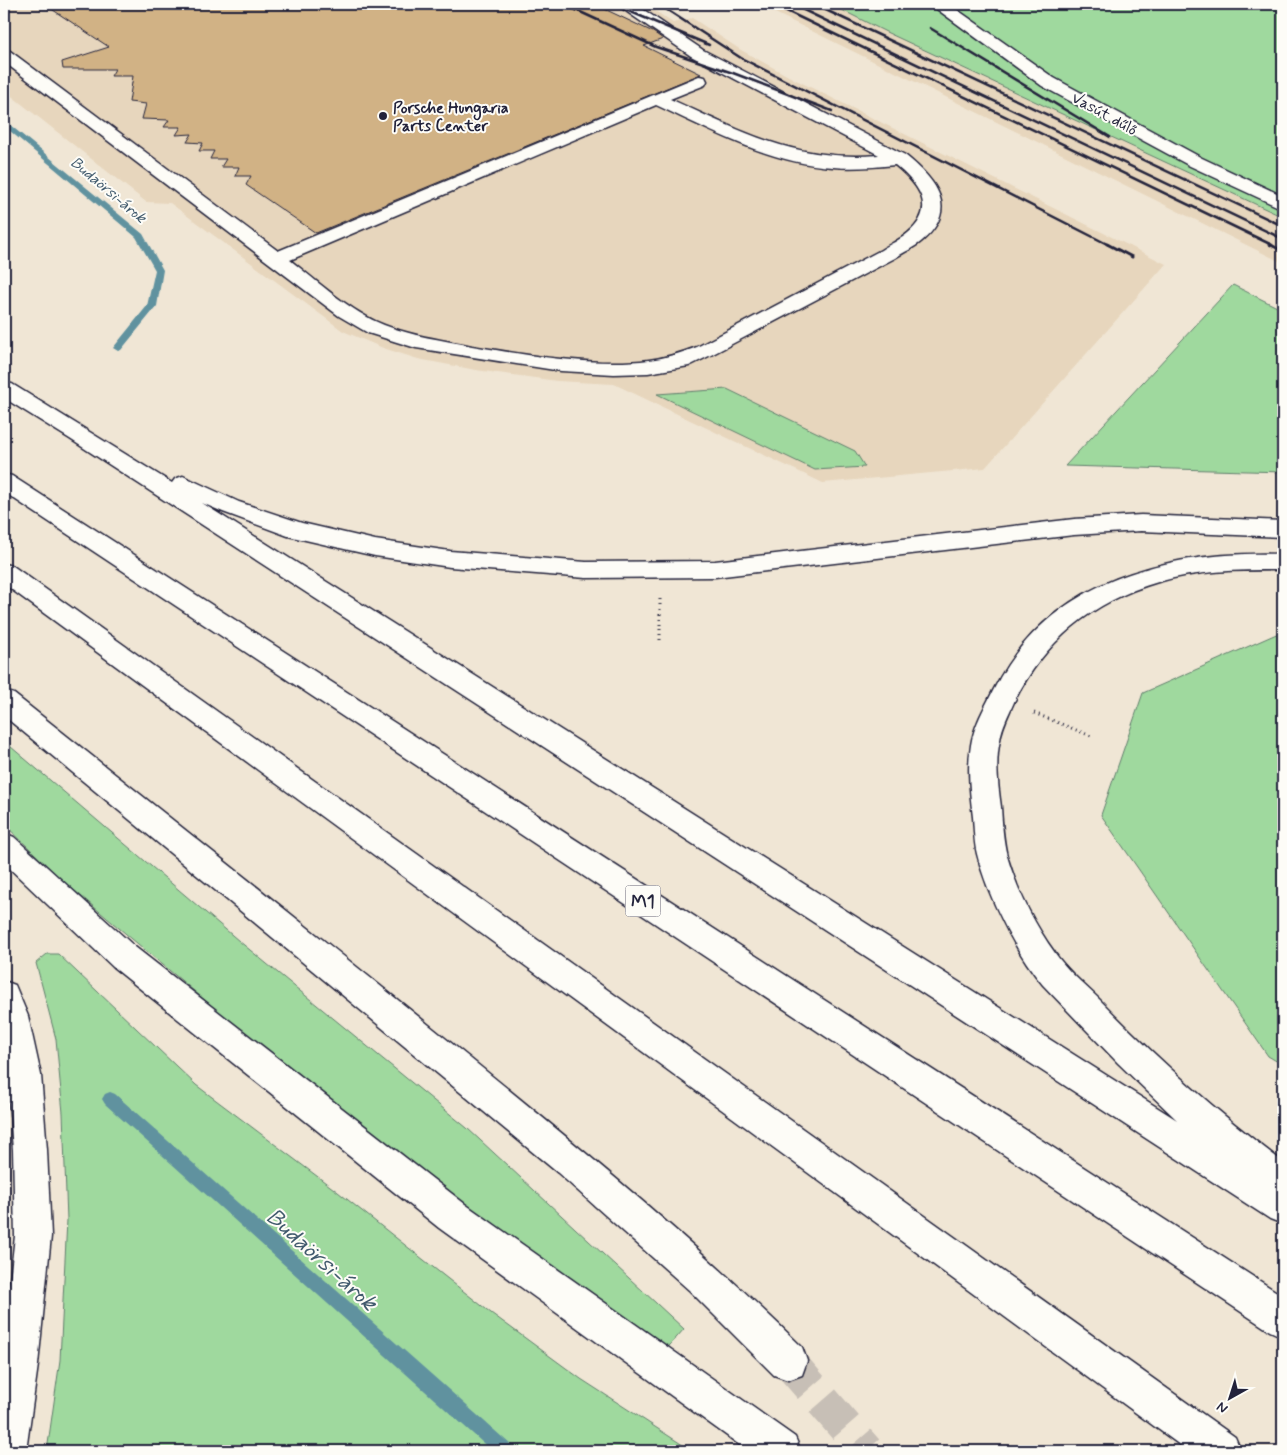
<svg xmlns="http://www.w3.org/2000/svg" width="1287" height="1455" viewBox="0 0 1287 1455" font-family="Mynerve,sans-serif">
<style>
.built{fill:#e7d6bd}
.green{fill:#9fd99e;stroke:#607e6c}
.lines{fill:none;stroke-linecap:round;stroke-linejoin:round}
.stream{fill:#60929f;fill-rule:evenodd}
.building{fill:#d1b285;stroke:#22223b}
.highway-tunnel{stroke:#c7bfb6;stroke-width:35;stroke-dasharray:35 18;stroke-linecap:butt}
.minor-casing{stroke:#22223b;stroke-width:3}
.highway-casing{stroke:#22223b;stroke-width:3}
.path{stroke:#22223b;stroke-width:3;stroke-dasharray:1 4;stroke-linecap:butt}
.minor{fill:#fdfcf7;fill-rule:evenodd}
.highway{fill:#fdfcf7;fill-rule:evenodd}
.rail-far1{stroke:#22223b;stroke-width:2.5}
.rail{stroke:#22223b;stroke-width:3}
.poi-dot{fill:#22223b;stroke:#fdfcf7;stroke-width:2}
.labels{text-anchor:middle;stroke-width:4;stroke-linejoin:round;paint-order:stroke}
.far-poi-label{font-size:16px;font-weight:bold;fill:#22223b;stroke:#fdfcf7;text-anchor:start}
.far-street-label{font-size:16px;fill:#22223b;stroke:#fdfcf7}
.far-water-label{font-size:16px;font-style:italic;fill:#415a6d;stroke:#fdfcf7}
.shield{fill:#fdfcf7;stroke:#646373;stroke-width:1}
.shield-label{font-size:18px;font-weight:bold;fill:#22223b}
.near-water-label{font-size:24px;font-style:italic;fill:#415a6d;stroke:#fdfcf7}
</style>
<rect width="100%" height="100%" fill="#f0e6d5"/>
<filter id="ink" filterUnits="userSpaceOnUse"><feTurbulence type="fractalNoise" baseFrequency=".02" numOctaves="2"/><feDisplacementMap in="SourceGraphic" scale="10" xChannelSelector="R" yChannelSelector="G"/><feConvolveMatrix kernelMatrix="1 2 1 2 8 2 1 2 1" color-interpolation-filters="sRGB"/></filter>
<g filter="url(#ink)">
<path class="built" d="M4,4H645L673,23L692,18L741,50L792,78L1166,264L985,468L823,483L614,384L557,381L476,370L418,359L383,348L343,331L170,203L146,202L4,90Z
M757,4H830L886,32L1283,217V263Z"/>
<path class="green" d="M830,4H1283V217L886,32Z
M1233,285L1283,310V472L1065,466Z
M727,389L855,451L865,467L815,470L657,394Z
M1281,632L1283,633V1065L1268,1056L1101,815L1143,693Z
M4,741L239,941L467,1128L684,1329L663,1353L432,1184L263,1049L63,881L4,824Z
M47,954H58L196,1085L338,1192L491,1313L581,1379L692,1451H47L60,1360L67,1220L63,1113L56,1039L36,963Z"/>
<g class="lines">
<path class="stream" d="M4,120L143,234L163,270L157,306L121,350L118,351L113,348L147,306L155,270L136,237L4,126Z
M110,1092L115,1094L511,1445L514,1451H492L105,1104L102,1099L105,1094Z"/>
</g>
<path class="building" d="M44,4H594L653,32L663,39L644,46L701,74L316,233L246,185L251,176H235L239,167H221L226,159H210L214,151H199L203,143L187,142L192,134L176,135L181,127H164L169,120L142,119L146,104L129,102L133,76H111L115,69H63L62,62L109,47Z"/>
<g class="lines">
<path class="highway-tunnel" d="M788,1361L866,1451"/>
<g class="minor-casing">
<path id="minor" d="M618,4H635L703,50L905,155C936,180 960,209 922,241C914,248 904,252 895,258L711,355L689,366L648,373L614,374L561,371L416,348L368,333L339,316L4,62V49L10,51L278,251L699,76L705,77L707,81L705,85L670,99C743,132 796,162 879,155L691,56L620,7ZM656,105C712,131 770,163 833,167C854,169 875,167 895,165C918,184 938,208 908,233C900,240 890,244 881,250L697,347C681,353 666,358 649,360C597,367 525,355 472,346C442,340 412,336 384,325C351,312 318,282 290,260Z
M932,4H949L1054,78L1202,158L1283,196V209L1190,166L1042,86L934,7Z"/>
</g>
<g class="highway-casing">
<path id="highway" d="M4,383L12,384L172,483L175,479L183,476L239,502L302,523L375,540L450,551L586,562L715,561L1074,519L1141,515L1283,521V537L1141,531L1074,535L715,577L586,578L450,567L375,556L288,536L223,512L202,503L1177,1120L1118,1063L1043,985C1016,953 987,895 977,854C974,842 974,829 973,817C970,793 967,769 971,745C974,725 985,707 994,689C1049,579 1169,550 1283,554V570C1241,570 1199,570 1158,582C1093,601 1044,641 1014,702C1009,714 1002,726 1000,740C995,762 998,785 1001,807C1002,823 1003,840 1007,856C1017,890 1034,924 1055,953C1067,971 1085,985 1101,1001C1158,1060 1218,1113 1283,1162V1224L1270,1219L70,439L4,398Z
M4,474L12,476L1283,1296V1337L1270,1331L4,492Z
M4,564L13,566L1235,1437L1241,1451H1188L4,584Z
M4,691L14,694C151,803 288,911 424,1021C554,1126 683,1230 802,1347L807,1361L802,1375L788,1380L774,1375L690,1291L558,1173L4,716Z
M4,833L14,837L135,947L465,1204L795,1437L801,1451H748L439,1228L113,967L4,863Z
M4,981L15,985L28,1016L41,1075L47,1150L51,1236L38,1365L26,1451H4V1332L15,1236L13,1150L7,1075L4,1057Z"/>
</g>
<path class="path" d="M660,599V644
M1034,713L1091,736"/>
<use href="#minor" class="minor"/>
<use href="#highway" class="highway"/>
<path class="rail-far1" d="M563,4L656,47L733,73L832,111
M612,4L709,45
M658,4L741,58L1109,245
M772,4L1272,245
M791,4L1283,239
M813,4L1283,226
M930,28L1110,137"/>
<path class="rail" d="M1107,244L1132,257
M1269,244L1283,251"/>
</g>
</g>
<circle class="poi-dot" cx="383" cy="116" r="5"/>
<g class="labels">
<g class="far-poi-label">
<text x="393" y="113">Porsche Hungaria<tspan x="393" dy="18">Parts Center</tspan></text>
</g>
<g class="far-street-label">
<text transform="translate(1105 113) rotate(29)" y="6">Vasút dűlő</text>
</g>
<g class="far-water-label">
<text transform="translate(109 189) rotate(40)" y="6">Budaörsi-árok</text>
</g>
<rect class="shield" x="625.5" y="885.5" width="35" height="31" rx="4"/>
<g class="shield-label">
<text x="643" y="907">M1</text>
</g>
<g class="near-water-label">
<text transform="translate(322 1259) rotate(42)" y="8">Budaörsi-árok</text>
</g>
</g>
<rect width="1287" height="1455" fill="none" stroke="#fdfcf7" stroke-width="20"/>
<rect x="10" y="10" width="1267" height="1435" fill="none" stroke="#22223b" stroke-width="2" filter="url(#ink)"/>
<g transform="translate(1230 1398) rotate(219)" stroke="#fdfcf7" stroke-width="4" paint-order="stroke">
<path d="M0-4L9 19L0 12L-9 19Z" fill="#22223b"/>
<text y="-8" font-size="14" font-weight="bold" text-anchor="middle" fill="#22223b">N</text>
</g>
</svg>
